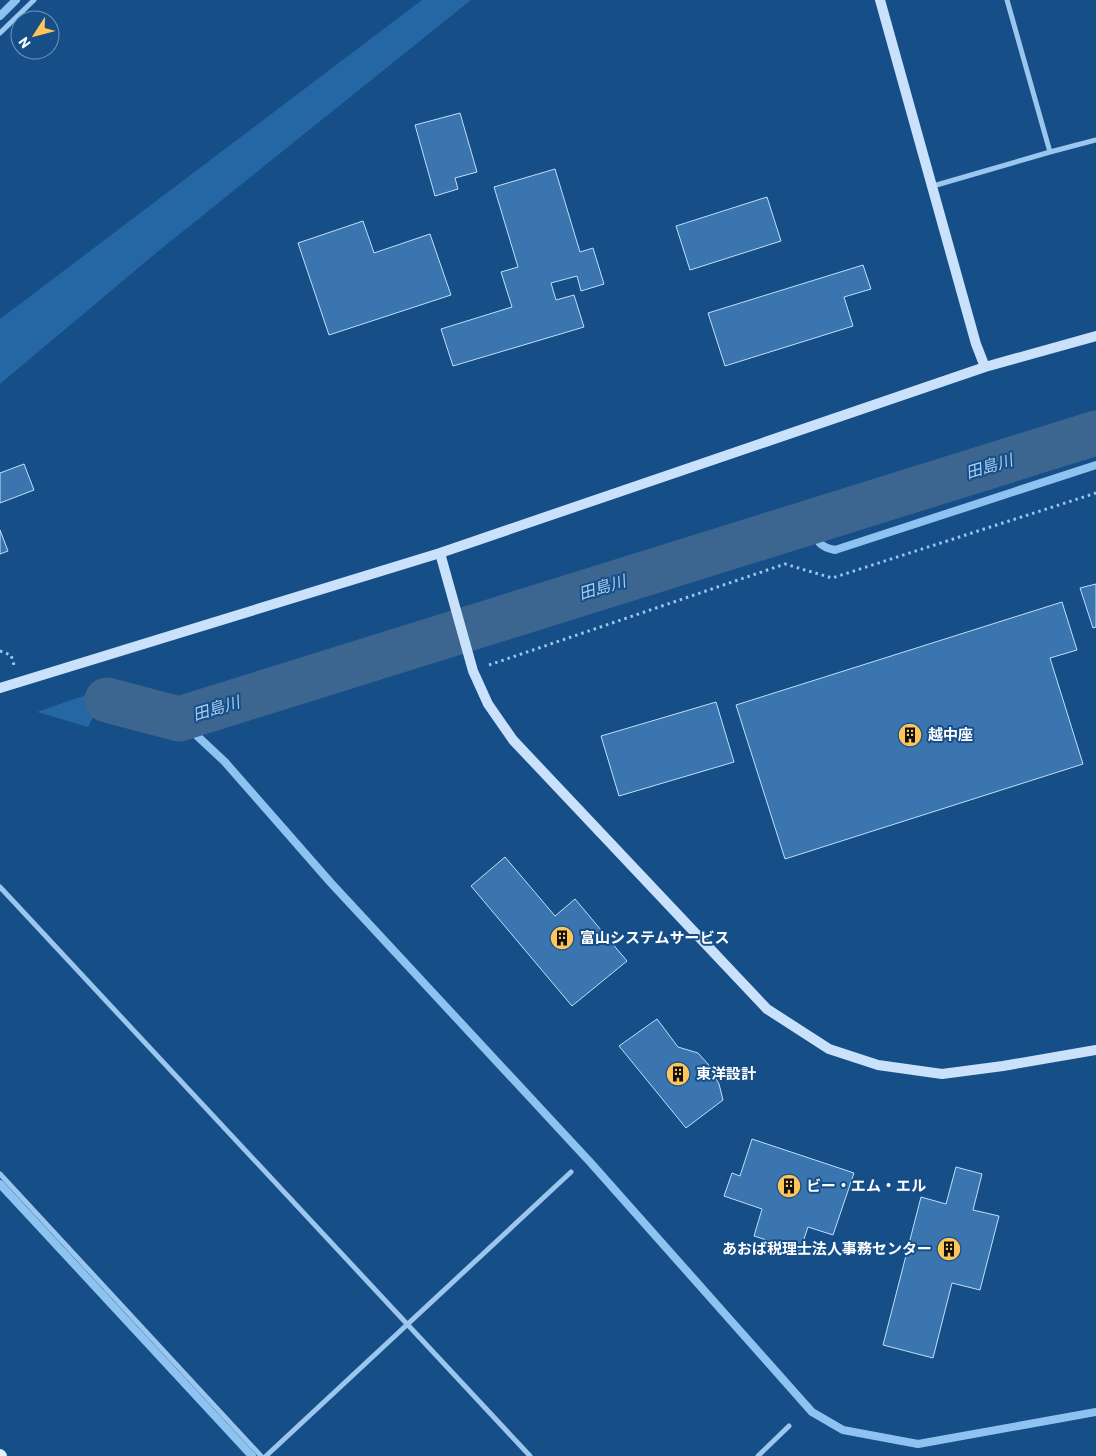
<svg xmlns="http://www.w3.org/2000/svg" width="1096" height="1456" viewBox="0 0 1096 1456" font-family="Barlow,'Noto Sans JP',sans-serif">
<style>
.green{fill:#2566a5}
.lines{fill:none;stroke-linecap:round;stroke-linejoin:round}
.stream{stroke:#8dc2f1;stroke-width:8}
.river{stroke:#3c6690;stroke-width:45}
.building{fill:#3a75af;stroke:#c1dffa}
.path{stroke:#9bc6ee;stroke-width:3;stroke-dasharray:2.5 4;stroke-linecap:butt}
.street{stroke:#9bc6ee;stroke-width:5}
.secondary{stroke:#c9e1fa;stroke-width:10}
.primary{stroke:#e3efff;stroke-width:12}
.labels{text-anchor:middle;stroke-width:4;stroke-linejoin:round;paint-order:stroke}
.poi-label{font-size:15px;font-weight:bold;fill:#fff;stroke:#164e87;text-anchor:start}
.water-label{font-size:16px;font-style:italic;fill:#a7d0f6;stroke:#164e87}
</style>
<rect width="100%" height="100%" fill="#164e87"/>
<path class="green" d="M422,0H471L156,253L0,384V319Z
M109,687L88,727L37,712Z"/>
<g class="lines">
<path class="stream" d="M0,16L16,0
M810,522C817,539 816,546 835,550L1096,465
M179,719L225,762L331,883L590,1162L812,1412L843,1430L918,1444L1096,1412
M0,1184L252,1456"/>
<path class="river" d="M107,700L179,719L1096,433"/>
</g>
<path class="building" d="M460,113L477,172L455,178L458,189L435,196L415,125Z
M555,169L580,252L593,248L604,284L581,291L577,276L551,283L556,300L574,295L584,327L453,366L441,329L512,307L501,272L518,267L494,187Z
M767,197L781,241L690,270L676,226Z
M363,221L374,253L430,234L451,295L329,335L298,243Z
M863,265L871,289L844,297L853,326L725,366L708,313Z
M24,464L34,490L0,503V473Z
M0,530L8,551L0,554Z
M1096,584V627L1093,628L1080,588Z
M1062,602L1077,650L1050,658L1083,764L785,859L736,705Z
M716,702L734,762L619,796L601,736Z
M505,857L555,916L575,899L627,961L572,1006L471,886Z
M657,1019L678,1047L698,1053L708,1064L719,1084L723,1100L686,1128L619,1046Z
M752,1139L854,1173L833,1235L808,1227L800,1251L754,1236L762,1209L724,1196L732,1173L740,1176Z
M956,1167L982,1174L973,1210L999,1216L980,1290L952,1283L933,1358L883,1345L921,1197L946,1204Z"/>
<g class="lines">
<path class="path" d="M0,651L11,655L14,665
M489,665L785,564L832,578L1096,493"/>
<path class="street" d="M0,33L34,0
M1050,152L1096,140
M933,186L1050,152L1007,0
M0,887L530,1456
M0,1174L261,1456
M266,1456L571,1172
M758,1456L789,1426"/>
<path class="secondary" d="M880,0L976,344L985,367
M440,553L473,671L488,704L513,740L767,1009L829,1049L878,1065L942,1074L1003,1066L1096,1050
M0,688L440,553L985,367L1096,336"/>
<path class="primary" d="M0,1455L1,1456"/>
</g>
<defs>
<g id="building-disc" transform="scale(1.25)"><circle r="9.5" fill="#ffc559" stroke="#164e87"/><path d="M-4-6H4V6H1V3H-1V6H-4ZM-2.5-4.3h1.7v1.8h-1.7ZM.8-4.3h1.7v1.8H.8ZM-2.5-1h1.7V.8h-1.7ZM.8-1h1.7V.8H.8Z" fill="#111"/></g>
</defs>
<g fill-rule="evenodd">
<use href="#building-disc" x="910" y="735"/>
<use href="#building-disc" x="562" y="938"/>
<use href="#building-disc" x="678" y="1074"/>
<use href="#building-disc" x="789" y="1186"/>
<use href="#building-disc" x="949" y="1249"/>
</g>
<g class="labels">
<g class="poi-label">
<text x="928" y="740">越中座</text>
<text x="580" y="943">富山システムサービス</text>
<text x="696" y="1079">東洋設計</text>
<text x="806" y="1191">ビー・エム・エル</text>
<text x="932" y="1254" text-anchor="end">あおば税理士法人事務センター</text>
</g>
<g class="water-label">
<text transform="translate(989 466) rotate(-17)" y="6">田島川</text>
<text transform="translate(602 587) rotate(-17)" y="6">田島川</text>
<text transform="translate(216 708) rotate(-17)" y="6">田島川</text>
</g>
</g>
<g transform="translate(35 35) rotate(234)"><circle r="24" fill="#164e87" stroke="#7395b7"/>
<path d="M0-4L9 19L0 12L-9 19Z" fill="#ffc559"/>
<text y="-8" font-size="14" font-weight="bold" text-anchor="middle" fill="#ffffff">N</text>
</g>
</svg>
